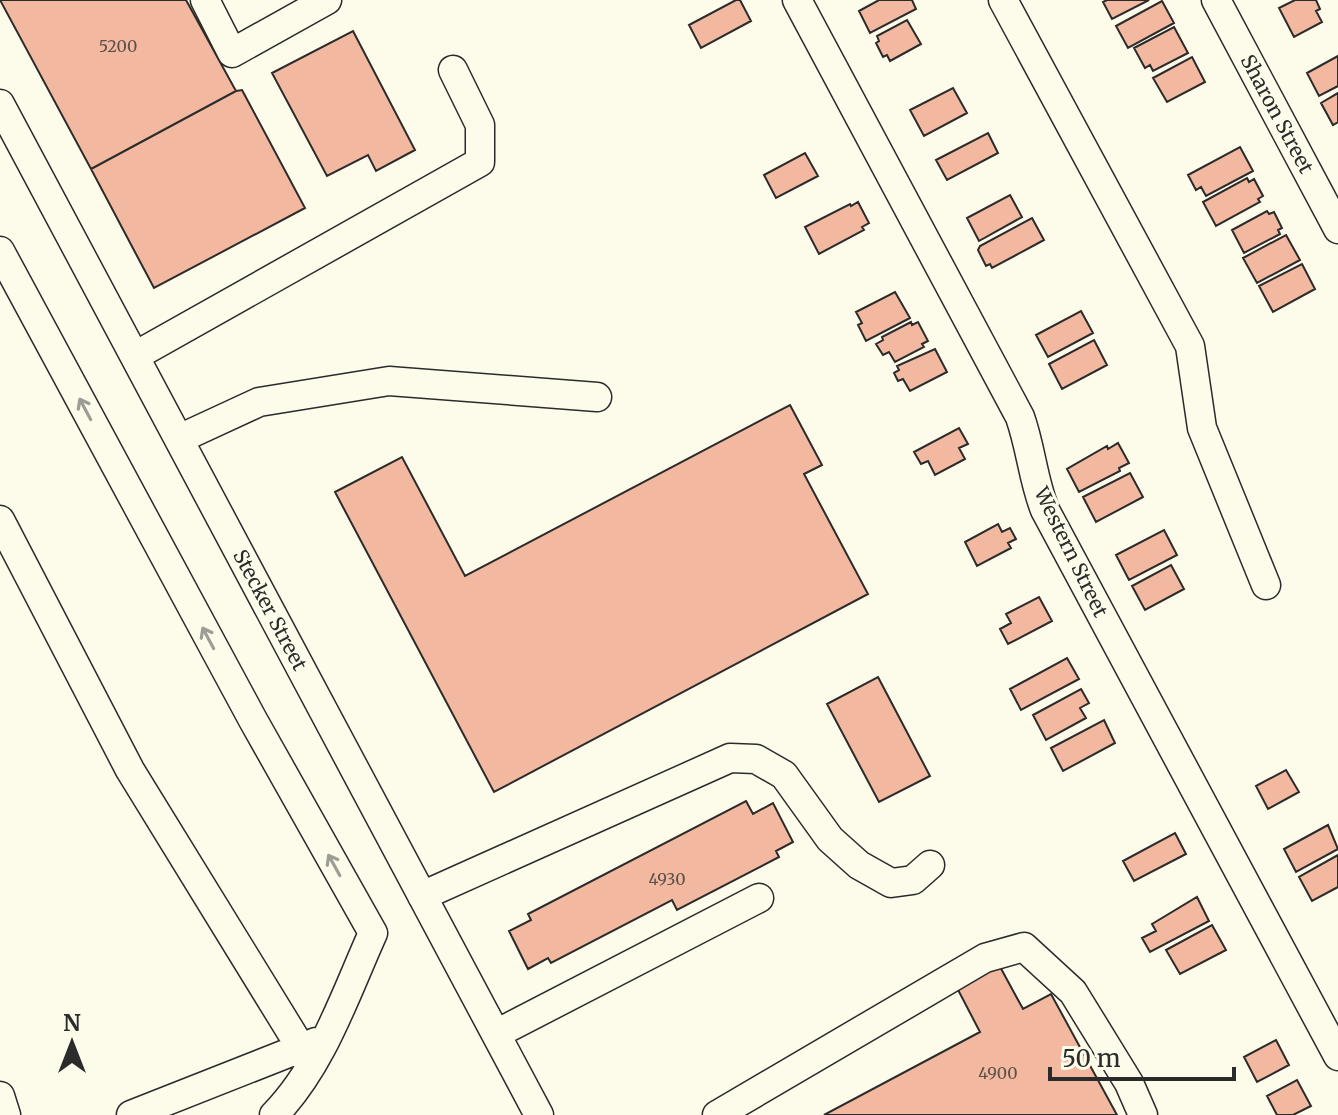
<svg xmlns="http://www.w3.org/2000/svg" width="1338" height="1115" viewBox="0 0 1338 1115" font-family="Merriweather,serif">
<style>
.building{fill:#f2b8a0;stroke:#2b2b2b;stroke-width:2}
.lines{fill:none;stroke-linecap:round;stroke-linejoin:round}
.minor-casing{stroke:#2b2b2b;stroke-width:31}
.minor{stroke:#fdfbea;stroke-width:28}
.oneway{stroke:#9e9d94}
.labels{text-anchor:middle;stroke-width:6;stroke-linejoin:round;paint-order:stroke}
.number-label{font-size:16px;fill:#5d4e48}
.street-label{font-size:20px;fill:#2b2b2b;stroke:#fdfbea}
</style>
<rect width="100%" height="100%" fill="#fdfbea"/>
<path class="building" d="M0,0H186L236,91L91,169Z
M736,0H740L751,21L701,48L689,25Z
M879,0H912L916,9L870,33L859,11Z
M1107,0H1149L1112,19L1103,2Z
M1295,0H1316L1320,9L1316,11L1322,22L1294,37L1279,8Z
M1162,1L1174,23L1128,48L1116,26Z
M907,20L921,44L890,61L887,55L883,57L876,43L879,41L877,36Z
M1174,27L1188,53L1153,71L1150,65L1145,68L1134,48Z
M353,31L415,150L376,171L368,155L327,176L272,73Z
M1338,56V86L1319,96L1307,73Z
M1192,57L1205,82L1167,102L1153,78Z
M953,88L967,113L924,136L910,110Z
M242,90L305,208L154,288L91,169L236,91Z
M1338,93V122L1333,125L1321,103Z
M988,133L998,153L947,180L936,160Z
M1240,147L1253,171L1206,196L1201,187L1196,190L1188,175Z
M805,153L818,176L776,198L764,175Z
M1247,178L1249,182L1254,179L1263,196L1258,199L1260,202L1216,226L1203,202Z
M1010,195L1022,217L979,241L967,218Z
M858,202L869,223L862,227L864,230L819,254L805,227L850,204L851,206Z
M1267,211L1269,214L1274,212L1282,228L1278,230L1280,234L1244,253L1232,230Z
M1032,218L1044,240L992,268L990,264L986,266L978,250L980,246Z
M1286,235L1300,260L1257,283L1243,258Z
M1302,264L1315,289L1273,312L1259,286Z
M895,292L910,318L866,341L858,325L862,323L856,312Z
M1081,311L1093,333L1048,357L1036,335Z
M911,322L912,325L918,322L928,341L922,344L924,347L895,362L889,352L883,355L876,344L883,340L882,337Z
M1094,340L1107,365L1062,389L1049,364Z
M935,349L947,372L910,391L903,379L898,381L894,373L899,370L897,366Z
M790,405L822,465L804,474L868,594L494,792L335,492L402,457L465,576Z
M959,428L968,444L959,448L965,459L935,475L928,461L921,464L914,452Z
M1118,443L1129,463L1119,468L1120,471L1079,492L1067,469L1107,446L1108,449Z
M1130,473L1143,497L1096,522L1083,497Z
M998,524L1002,532L1010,528L1016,539L1008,543L1011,548L977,566L965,542Z
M1164,530L1177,555L1129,580L1116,555Z
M1171,565L1184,589L1145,610L1132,586Z
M1039,597L1052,621L1008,644L1000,629L1011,623L1006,614Z
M1067,658L1079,679L1021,710L1010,689Z
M878,677L930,776L879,802L827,704Z
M1081,689L1089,703L1080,708L1086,718L1046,740L1033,715Z
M1104,720L1115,743L1063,771L1051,748Z
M1286,770L1299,792L1268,809L1256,786Z
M746,801L753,814L773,803L793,842L776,851L779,857L677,910L672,900L551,963L548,958L528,969L509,931L531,920L528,914Z
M1328,825L1338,849L1296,872L1284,849Z
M1175,833L1186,854L1134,881L1123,861Z
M1338,855V887L1312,901L1299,877Z
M1197,897L1209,921L1150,952L1142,938L1156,931L1152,924Z
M1212,925L1226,950L1180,974L1166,950Z
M998,963L1023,1009L1051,994L1117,1115H824L980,1032L956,986Z
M1276,1040L1289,1065L1257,1082L1244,1057Z
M1297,1080L1311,1106L1293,1115H1277L1267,1096Z"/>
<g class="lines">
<g class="minor-casing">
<path id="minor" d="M205,0L232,53L327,0
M797,0L1020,417C1031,448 1033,480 1045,510L1338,1056
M1003,0L1190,346L1202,428L1266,585
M1216,0L1338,229
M0,104L539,1115
M0,251L253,720L373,933C345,995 322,1066 274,1115
M135,356L480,162V125L453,70
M179,439L259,402L389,381L597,397
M0,520L130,770L301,1048
M422,896L730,758L756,759L784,775L830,839L859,865L891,883L913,880L930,865
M496,1034L759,898
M0,1096L6,1115
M131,1115L316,1042
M717,1115L985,958L1024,947L1073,992L1129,1083L1143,1115"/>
</g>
<use href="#minor" class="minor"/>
</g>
<defs><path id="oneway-shaft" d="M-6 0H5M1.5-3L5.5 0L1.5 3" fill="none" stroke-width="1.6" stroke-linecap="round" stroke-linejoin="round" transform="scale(2)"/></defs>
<g class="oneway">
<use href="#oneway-shaft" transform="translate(85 409) rotate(-118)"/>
<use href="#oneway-shaft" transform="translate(208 638) rotate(-118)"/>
<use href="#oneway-shaft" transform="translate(334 865) rotate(-119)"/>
</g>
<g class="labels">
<g class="number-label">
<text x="118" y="52">5200</text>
<text x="667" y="885">4930</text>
<text x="998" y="1079">4900</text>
</g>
<g class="street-label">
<text transform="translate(1277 114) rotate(62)" y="7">Sharon Street</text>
<text transform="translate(1071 552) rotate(64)" y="7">Western Street</text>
<text transform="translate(270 610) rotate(62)" y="7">Stecker Street</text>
</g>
</g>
<g transform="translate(72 1043)" stroke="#fdfbea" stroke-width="6" paint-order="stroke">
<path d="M0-6L14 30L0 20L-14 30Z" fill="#2b2b2b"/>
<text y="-12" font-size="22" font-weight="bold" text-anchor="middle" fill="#2b2b2b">N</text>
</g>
<path d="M1050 1067v12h184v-12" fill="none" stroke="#2b2b2b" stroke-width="4"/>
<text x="1062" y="1067" font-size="24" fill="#2b2b2b" stroke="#fdfbea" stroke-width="6" paint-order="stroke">50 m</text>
</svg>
